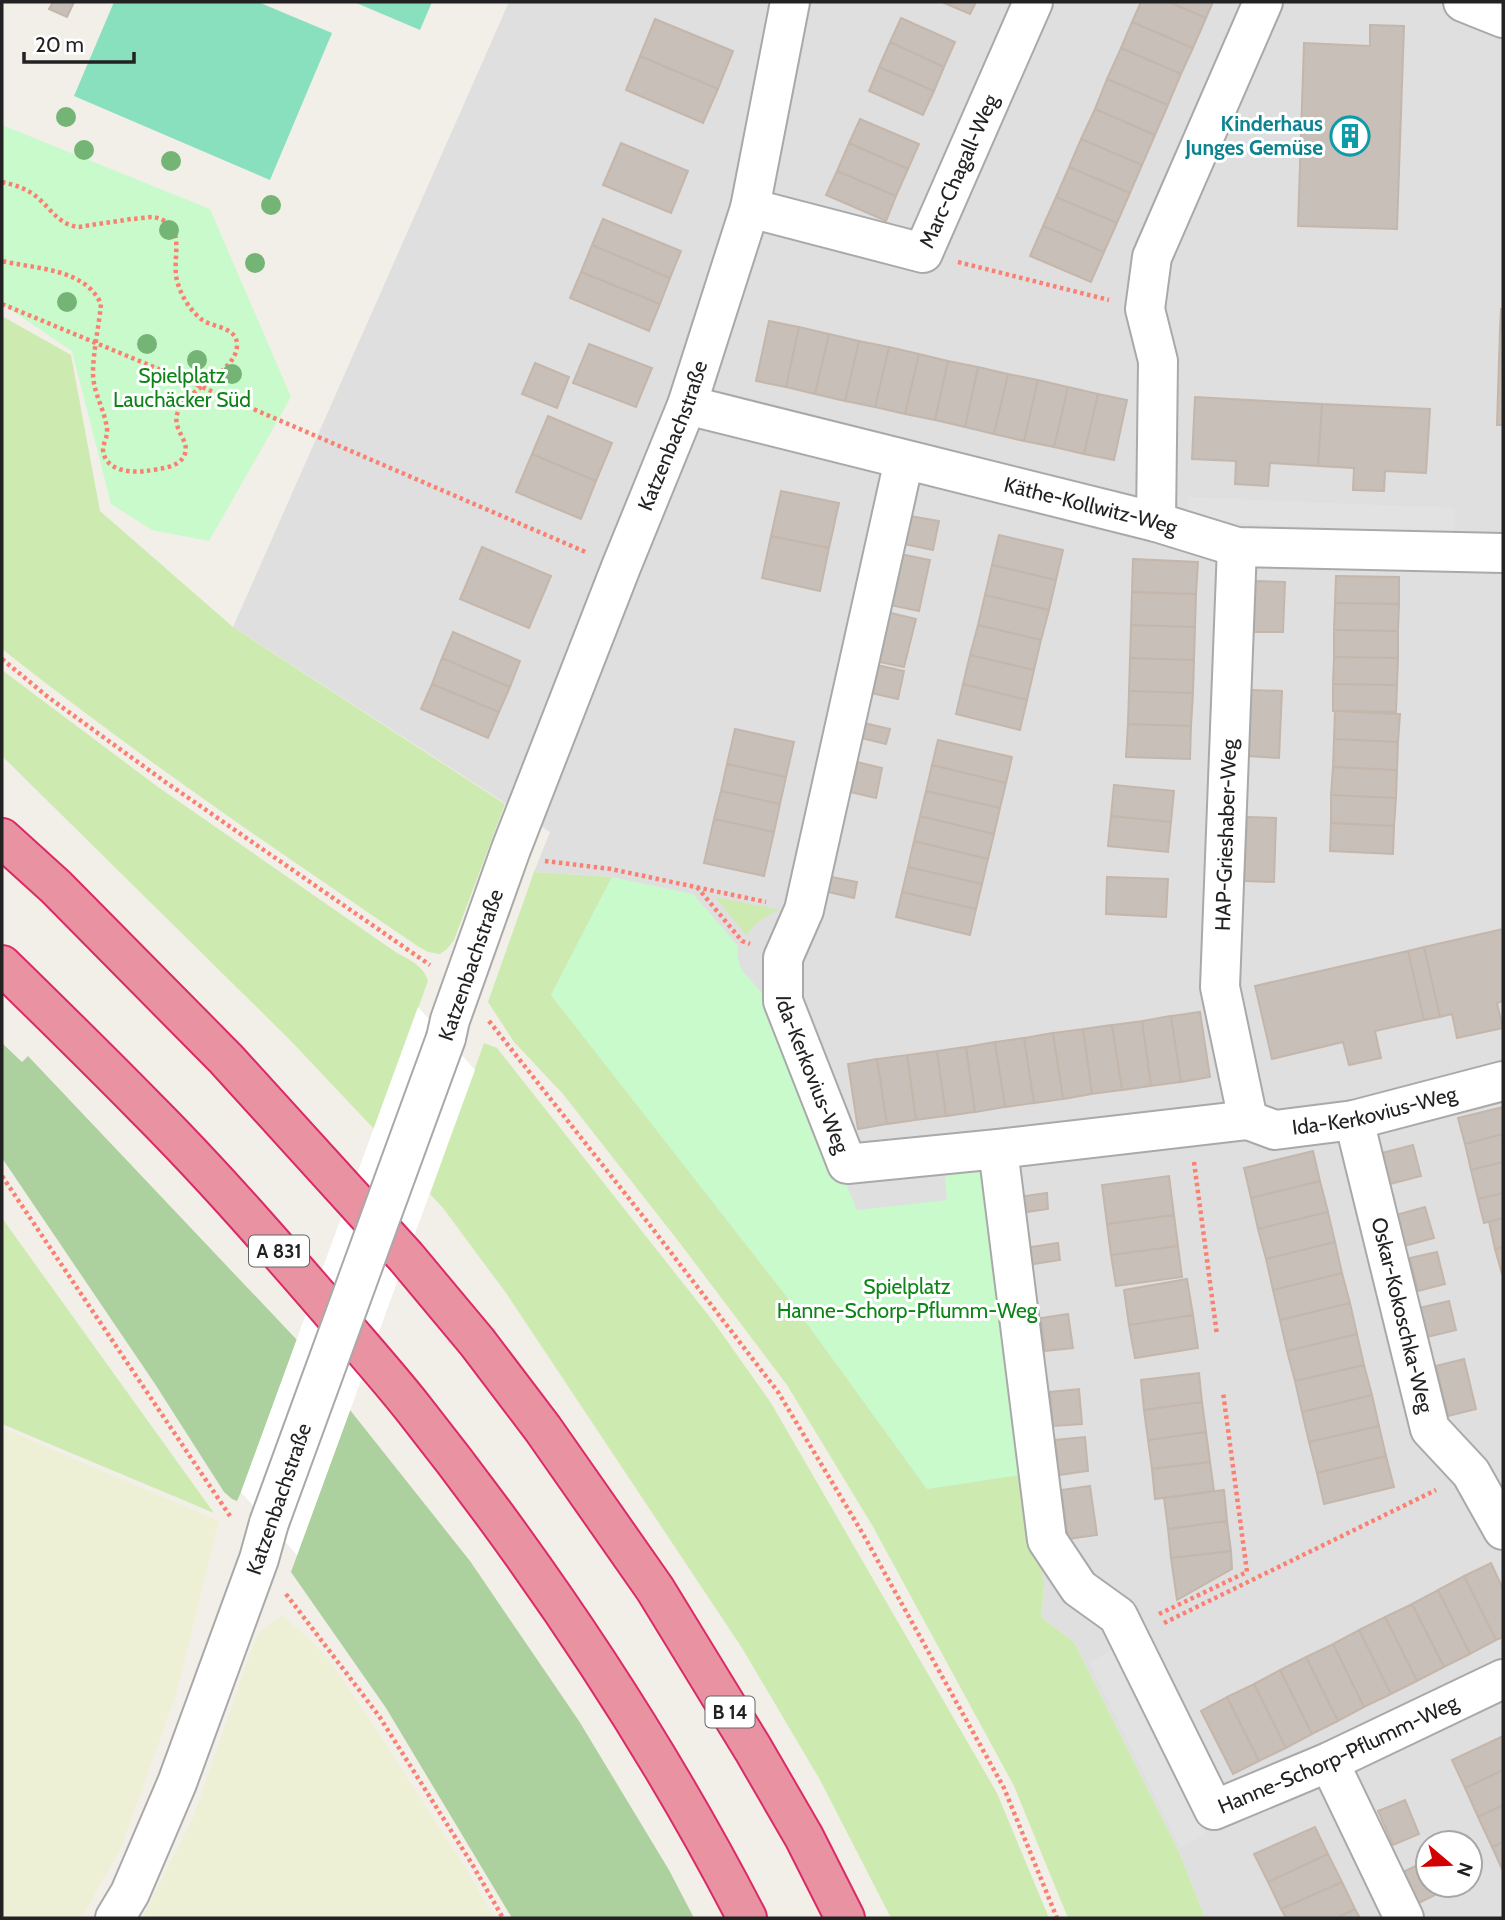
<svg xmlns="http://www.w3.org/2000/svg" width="1505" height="1920" viewBox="0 0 1505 1920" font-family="Cabin,sans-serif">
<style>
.residential{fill:#e0dfdf;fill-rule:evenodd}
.farmland{fill:#eef0d5}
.grass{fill:#cdebb0}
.forest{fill:#add19e}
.park{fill:#c8facc}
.pitch{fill:#88e0be}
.parking{fill:#e2e2e2}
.pier{fill:#fff}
.building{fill:#c7bfb8;stroke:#c4b6ab;stroke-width:2}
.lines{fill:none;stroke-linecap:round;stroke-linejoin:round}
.minor-casing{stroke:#a9a9a9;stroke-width:42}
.highway-casing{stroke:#dc2a67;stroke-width:42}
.path{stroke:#fa8072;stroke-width:4.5;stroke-dasharray:3.5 3.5;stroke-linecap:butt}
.minor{stroke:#fff;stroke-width:38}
.highway{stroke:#e892a2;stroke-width:38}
.minor-bridge-casing{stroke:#a9a9a9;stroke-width:42;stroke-linecap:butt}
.minor-bridge{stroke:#fff;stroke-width:38}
.tree{fill:#74b475}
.labels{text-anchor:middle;stroke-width:6;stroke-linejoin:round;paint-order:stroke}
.shield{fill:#fff;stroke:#646464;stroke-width:2}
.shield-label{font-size:19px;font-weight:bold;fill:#222}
.culture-label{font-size:21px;font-weight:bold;fill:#0d838f;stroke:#fff;text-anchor:end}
.street-label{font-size:21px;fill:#222;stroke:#fff}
.park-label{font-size:21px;fill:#0c8416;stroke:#fff}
</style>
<rect width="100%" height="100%" fill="#f2efe9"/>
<path class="residential" d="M509,2H1503V1918H1205L1179,1852L1074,1642L1041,1617L1044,1586L927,1489L798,1311L551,995L612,877L534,872L550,832L233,627ZM1428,1843H1470V1885H1428Z"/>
<path class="farmland" d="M2,1428L219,1521L176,1695L120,1850L81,1918H2Z
M282,1616L307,1636L330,1661L372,1723L467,1870L494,1918H142L192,1820L257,1634L269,1624Z"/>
<path class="grass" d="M2,316L71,355L100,511L233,627L505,804L454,940L447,949L440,954L428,952L419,947C277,851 136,755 2,649Z
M2,670L158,787L397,953C410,960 424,966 428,981L374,1129L289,1039L2,756Z
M534,872L612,877L551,995L798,1311L927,1489L1026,1474L1044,1586L1041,1617L1074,1642L1179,1852L1205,1918H1068L1014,1786L872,1525L787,1385L679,1242L563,1094L514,1042L488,1002Z
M715,897L780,910C766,915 756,923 746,935Z
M484,1043L497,1048L713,1321L771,1403L997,1793L1049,1918H891L820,1780L742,1648L506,1293L443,1208L430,1194Z
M2,1218L214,1513L2,1424Z"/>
<path class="forest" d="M2,1043L22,1062L28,1056L297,1340L241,1492L237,1501L232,1499L224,1492L155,1384L2,1158Z
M350,1410L470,1561L579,1721L669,1870L694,1918H512L386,1708L291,1572Z"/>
<path class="park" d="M2,125L210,209L291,397L209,541L152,530L111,504L72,351L2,304Z
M612,877L693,894L738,946L737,957L742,970L771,1004L857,1210L947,1200L944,1164L987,1165L1026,1474L927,1489L798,1311L551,995Z"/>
<path class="pitch" d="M114,2H258L332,33L270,180L74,96Z
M354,2H432L420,30Z"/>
<path class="parking" d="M1188,497L1455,508L1454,533L1187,521Z
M1115,1649L1206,1834L1180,1847L1089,1662Z"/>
<path class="pier" d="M418,1007L475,1070L297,1555L241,1492Z"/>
<path class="building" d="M53,2H74L67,17L49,9Z
M942,2H976L970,14Z
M1141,2H1169L1206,18L1193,48L1132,22Z
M1169,2H1213L1206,18Z
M901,18L955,42L944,67L890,42Z
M655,19L733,51L718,89L640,56Z
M1132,22L1193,48L1181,74L1121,48Z
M1370,25L1404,26L1397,229L1298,226L1304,43L1370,46Z
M890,42L944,67L934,91L879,67Z
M1121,48L1181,74L1168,105L1107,79Z
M640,56L718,89L703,123L626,90Z
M879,67L934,91L923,115L869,91Z
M1107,79L1168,105L1155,135L1095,109Z
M1095,109L1155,135L1142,165L1081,139Z
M860,119L919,144L908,169L849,143Z
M1081,139L1142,165L1130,193L1069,167Z
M621,143L688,171L671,213L603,185Z
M849,143L908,169L896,196L837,171Z
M1069,167L1130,193L1117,223L1056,197Z
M837,171L896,196L886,221L826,195Z
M1056,197L1117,223L1104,252L1043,226Z
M603,219L681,251L670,278L592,245Z
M1043,226L1104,252L1091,282L1030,256Z
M592,245L670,278L660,304L581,272Z
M581,272L660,304L649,331L570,298Z
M1501,309H1503V329H1500Z
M769,321L799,327L786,387L756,381Z
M799,327L829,334L815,394L786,387Z
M1500,329H1503V425H1497Z
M829,334L859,341L845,401L815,394Z
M859,341L889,347L875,407L845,401Z
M589,344L652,368L636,407L573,383Z
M889,347L919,354L905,414L875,407Z
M919,354L948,361L935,420L905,414Z
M948,361L978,367L965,427L935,420Z
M535,363L569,377L557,408L522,394Z
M978,367L1008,374L994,434L965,427Z
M1008,374L1038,380L1024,441L994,434Z
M1038,380L1068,387L1054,447L1024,441Z
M1068,387L1098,394L1084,454L1054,447Z
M1098,394L1127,400L1114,460L1084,454Z
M1195,397L1322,404L1318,466L1270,463L1268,486L1235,484L1236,461L1192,459Z
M1322,404L1430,409L1426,473L1385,471L1384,491L1353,490L1354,468L1318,466Z
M548,416L612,443L596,481L532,454Z
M532,454L596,481L581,519L516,492Z
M781,491L839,503L829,548L771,536Z
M910,516L939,521L933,550L904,544Z
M999,535L1063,550L1056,580L992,565Z
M771,536L829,548L820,591L762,578Z
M482,547L551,576L529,628L460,599Z
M900,554L930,560L919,611L890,605Z
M1133,559L1198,562L1196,594L1132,592Z
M992,565L1056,580L1049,610L985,595Z
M1336,576L1399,577V604L1335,603Z
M1255,581L1285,582L1283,632H1253Z
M1132,592L1196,594L1195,627L1131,625Z
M985,595L1049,610L1041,640L978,625Z
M1335,603L1399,604L1398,631L1334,630Z
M887,612L916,619L904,667L875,661Z
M978,625L1041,640L1034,670L970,655Z
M1131,625L1195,627L1194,660L1130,658Z
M1334,630L1398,631V658L1334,657Z
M453,632L520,661L510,687L442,658Z
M970,655L1034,670L1027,700L963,684Z
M1334,657L1398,658L1397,685L1333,684Z
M442,658L510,687L499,712L432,684Z
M1130,658L1194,660L1193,693L1129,691Z
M877,665L904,671L898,699L871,693Z
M432,684L499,712L488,738L421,709Z
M963,684L1027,700L1020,730L956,714Z
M1333,684L1397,685L1396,712L1333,711Z
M1251,690L1282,691L1279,758L1248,756Z
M1129,691L1193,693L1191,726L1128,724Z
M1335,711L1400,714L1398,742L1334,739Z
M860,722L890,729L886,744L857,737Z
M1128,724L1191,726L1190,759L1126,757Z
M735,729L794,742L786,777L727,764Z
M1334,739L1398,742L1397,770L1333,767Z
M938,740L1012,757L1006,783L932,765Z
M853,761L882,768L876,798L846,791Z
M727,764L786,777L780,804L721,791Z
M932,765L1006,783L1000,808L926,791Z
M1333,767L1397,770L1396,798L1331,795Z
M1114,785L1174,791L1171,822L1111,816Z
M721,791L780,804L774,832L714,819Z
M926,791L1000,808L994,834L920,816Z
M1331,795L1396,798L1394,826L1331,823Z
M920,816L994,834L988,859L914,841Z
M1111,816L1171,822L1168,852L1108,846Z
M1247,817L1276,818L1274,882L1244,881Z
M714,819L774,832L764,876L704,863Z
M1331,823L1394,826L1393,854L1330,851Z
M914,841L988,859L982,884L908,867Z
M908,867L982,884L976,909L902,892Z
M827,876L857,882L854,898L824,891Z
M1107,877L1168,879L1166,917L1106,914Z
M902,892L976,909L970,935L896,917Z
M1503,929V1001L1497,1003L1503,1028L1457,1038L1452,1014L1440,1017L1424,947Z
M1424,947L1440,1017L1424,1020L1408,951Z
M1408,951L1424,1020L1375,1031L1381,1058L1349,1065L1343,1042L1272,1059L1255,986Z
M1200,1012L1210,1077L1181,1082L1171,1016Z
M1171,1016L1181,1082L1151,1086L1142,1021Z
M1142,1021L1151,1086L1122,1090L1112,1025Z
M1112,1025L1122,1090L1092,1094L1083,1029Z
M1083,1029L1092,1094L1063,1099L1053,1033Z
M1053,1033L1063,1099L1034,1103L1024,1038Z
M1024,1038L1034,1103L1005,1107L995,1042Z
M995,1042L1005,1107L975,1112L966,1047Z
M966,1047L975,1112L946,1116L937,1051Z
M937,1051L946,1116L916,1120L907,1055Z
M907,1055L916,1120L887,1124L877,1059Z
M877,1059L887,1124L858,1129L848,1064Z
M1503,1107V1134L1465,1144L1458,1118Z
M1503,1134V1162L1471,1170L1465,1144Z
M1413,1145L1421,1176L1390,1184L1382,1153Z
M1313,1151L1320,1181L1251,1198L1244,1168Z
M1503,1162V1193L1478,1199L1471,1170Z
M1169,1176L1174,1215L1107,1224L1102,1185Z
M1320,1181L1328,1212L1258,1229L1251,1198Z
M1047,1193L1048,1209L1020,1213L1018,1197Z
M1503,1193V1218L1484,1223L1478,1199Z
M1425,1207L1434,1238L1404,1246L1396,1215Z
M1328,1212L1335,1242L1266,1259L1258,1229Z
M1174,1215L1178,1246L1111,1255L1107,1224Z
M1503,1218V1247L1495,1249L1489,1222Z
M1335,1242L1342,1273L1273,1290L1266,1259Z
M1058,1243L1060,1260L1027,1265L1024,1248Z
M1178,1246L1182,1277L1116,1286L1111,1255Z
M1503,1247V1274H1502L1495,1249Z
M1437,1252L1445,1284L1418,1291L1410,1258Z
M1342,1273L1350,1303L1280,1320L1273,1290Z
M1187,1279L1193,1315L1129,1325L1124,1290Z
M1449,1301L1456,1330L1427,1337L1419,1308Z
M1350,1303L1357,1334L1287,1351L1280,1320Z
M1068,1314L1073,1348L1045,1351L1041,1318Z
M1193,1315L1198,1348L1135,1358L1129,1325Z
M1357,1334L1364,1365L1295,1381L1287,1351Z
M1464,1359L1476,1409L1448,1416L1436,1366Z
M1364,1365L1372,1395L1302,1412L1295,1381Z
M1199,1373L1202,1402L1144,1410L1141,1380Z
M1079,1389L1082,1424L1053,1426L1050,1392Z
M1372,1395L1379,1426L1309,1442L1302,1412Z
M1202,1402L1206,1432L1148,1440L1144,1410Z
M1379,1426L1386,1456L1317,1473L1309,1442Z
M1206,1432L1210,1462L1152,1469L1148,1440Z
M1085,1437L1088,1471L1059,1475L1055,1440Z
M1386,1456L1394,1487L1324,1504L1317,1473Z
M1210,1462L1214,1491L1155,1499L1152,1469Z
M1090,1486L1097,1535L1068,1539L1061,1490Z
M1224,1490L1227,1521L1168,1529L1164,1498Z
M1227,1521L1231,1551L1171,1558L1168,1529Z
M1231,1551L1232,1569L1177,1600L1171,1558Z
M1491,1563L1503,1589V1637L1496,1640L1464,1576Z
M1464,1576L1496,1640L1470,1654L1438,1590Z
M1438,1590L1470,1654L1444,1667L1412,1604Z
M1412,1604L1444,1667L1417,1681L1385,1617Z
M1385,1617L1417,1681L1391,1694L1359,1630Z
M1359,1630L1391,1694L1364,1707L1333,1644Z
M1333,1644L1364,1707L1338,1721L1306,1657Z
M1306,1657L1338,1721L1312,1734L1280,1670Z
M1280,1670L1312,1734L1286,1748L1254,1684Z
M1254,1684L1286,1748L1259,1761L1227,1697Z
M1227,1697L1259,1761L1233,1774L1201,1711Z
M1503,1736V1770L1465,1788L1452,1760Z
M1503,1770V1805L1478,1817L1465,1788Z
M1405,1800L1419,1834L1393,1845L1378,1811Z
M1503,1805V1842L1492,1847L1478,1817Z
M1315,1827L1328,1854L1268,1882L1254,1854Z
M1503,1842V1871L1492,1847Z
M1328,1854L1342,1882L1281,1909L1268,1882Z
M1428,1860V1885H1446L1447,1889L1417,1904L1401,1873Z
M1342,1882L1355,1909L1336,1918H1286L1281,1909Z
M1355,1909L1360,1918H1336Z"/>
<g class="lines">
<g class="minor-casing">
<g id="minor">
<path d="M1463,2L1503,18"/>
<path id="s1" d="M750,208L923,253L1033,2"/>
<path id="s2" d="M687,405L1156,522L1237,547L1503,553"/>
<path id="s3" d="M904,460L804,910L783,958V1001L847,1164L998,1149L1248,1120L1275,1130L1354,1120L1503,1081"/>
<path d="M1156,522L1158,361L1145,309L1152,257L1263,2"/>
<path d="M1237,547L1220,987L1248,1120"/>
<path id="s4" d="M446,1038L450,1020L511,849L621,567L687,405L750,208L790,2"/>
<path id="s5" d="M1354,1120L1430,1429L1471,1473L1503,1530"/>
<path id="s6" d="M998,1149L1047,1540L1079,1588L1118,1616L1214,1810L1329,1762L1503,1679"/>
<path d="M1329,1762L1404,1918"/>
<path d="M115,1918L130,1893L177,1783L259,1559L269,1523"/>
</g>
</g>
<g class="highway-casing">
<path id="highway" d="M2,838L56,887L226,1059L406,1257L477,1342L543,1429L655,1589L753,1749L804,1837L845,1918
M2,965C50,1012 98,1059 145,1107C214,1176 278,1250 342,1324C366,1352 390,1379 413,1408C539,1567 654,1738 747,1918"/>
</g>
<path class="path" d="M2,182C15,185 28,189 38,198C52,210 59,225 79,227C96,224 114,222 131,219C138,219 146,217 153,217C161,218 170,223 174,231C180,247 172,267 178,284C182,297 190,310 201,319C212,328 237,326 237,345C237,369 197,386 184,402C163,427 193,438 184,456C178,468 158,469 146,471C131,473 105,471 103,450C103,443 108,437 107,429C105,410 93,393 93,373C93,352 99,326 101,304C85,268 35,269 2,261
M958,262L1109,300
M2,304L202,387L588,553
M2,659L48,697L164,781L430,965
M545,861L611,869L766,902
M697,887L742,941L750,944
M489,1021L649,1224L778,1392L863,1534L1004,1788L1057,1918
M1194,1162L1217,1335
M2,1176L232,1519
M286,1594L379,1716L472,1864L503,1918
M1159,1614L1247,1572L1223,1392
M1164,1623L1436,1490"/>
<use href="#minor" class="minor"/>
<use href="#highway" class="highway"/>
<g class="minor-bridge-casing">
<path id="minor-bridge" d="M269,1523L446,1038"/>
</g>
<use href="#minor-bridge" class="minor-bridge"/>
</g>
<g class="tree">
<circle cx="66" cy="117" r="10"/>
<circle cx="84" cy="150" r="10"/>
<circle cx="171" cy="161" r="10"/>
<circle cx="271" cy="205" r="10"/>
<circle cx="169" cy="230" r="10"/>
<circle cx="255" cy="263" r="10"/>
<circle cx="67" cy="302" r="10"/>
<circle cx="147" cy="344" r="10"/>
<circle cx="197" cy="360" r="10"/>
<circle cx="232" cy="374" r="10"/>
</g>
<defs>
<g id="building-ring" transform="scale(2.0125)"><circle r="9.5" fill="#fff" stroke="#0f9aa8" stroke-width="1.5"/><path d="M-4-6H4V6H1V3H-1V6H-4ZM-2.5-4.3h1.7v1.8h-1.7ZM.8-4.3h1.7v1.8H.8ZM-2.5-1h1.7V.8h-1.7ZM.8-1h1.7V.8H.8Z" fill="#0f9aa8"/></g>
</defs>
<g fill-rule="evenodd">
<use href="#building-ring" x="1350" y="136"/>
</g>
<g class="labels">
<g class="shield">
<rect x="249" y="1235.5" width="60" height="31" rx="5"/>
<rect x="705.5" y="1696.5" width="49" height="31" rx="5"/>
</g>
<g class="shield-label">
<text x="279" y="1258">A 831</text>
<text x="730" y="1719">B 14</text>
</g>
<g class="culture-label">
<text x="1323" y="131">Kinderhaus<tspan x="1323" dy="24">Junges Gemüse</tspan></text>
</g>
<g class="street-label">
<text dy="7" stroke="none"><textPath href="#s1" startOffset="268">Marc-Chagall-Weg</textPath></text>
<text dy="7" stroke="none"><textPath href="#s4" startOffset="644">Katzenbachstraße</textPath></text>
<text dy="7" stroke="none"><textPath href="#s2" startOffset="416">Käthe-Kollwitz-Weg</textPath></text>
<text transform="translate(1226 835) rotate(-88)" y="7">HAP-Grieshaber-Weg</text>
<text transform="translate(471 965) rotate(-71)" y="7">Katzenbachstraße</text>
<text dy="7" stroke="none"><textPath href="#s3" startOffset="635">Ida-Kerkovius-Weg</textPath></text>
<text dy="7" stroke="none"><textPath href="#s3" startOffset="1265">Ida-Kerkovius-Weg</textPath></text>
<text dy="7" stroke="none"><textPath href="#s5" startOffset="201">Oskar-Kokoschka-Weg</textPath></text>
<text transform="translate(279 1499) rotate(-71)" y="7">Katzenbachstraße</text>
<text dy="7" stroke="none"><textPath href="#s6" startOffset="852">Hanne-Schorp-Pflumm-Weg</textPath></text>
</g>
<g class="park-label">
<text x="182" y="383">Spielplatz<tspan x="182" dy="24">Lauchäcker Süd</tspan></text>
<text x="907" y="1294">Spielplatz<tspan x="907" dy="24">Hanne-Schorp-Pflumm-Weg</tspan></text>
</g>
</g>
<rect width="1505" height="1920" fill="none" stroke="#222222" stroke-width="7"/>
<g transform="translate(1449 1864) rotate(109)"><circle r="33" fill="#ffffff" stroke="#a7a7a7" stroke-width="2"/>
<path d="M0-5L12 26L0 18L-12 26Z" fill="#d40000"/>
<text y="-10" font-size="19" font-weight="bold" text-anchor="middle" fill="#222222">N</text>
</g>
<path d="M24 52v10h110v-10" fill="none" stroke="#222222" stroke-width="3.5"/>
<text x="35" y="52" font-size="21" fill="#222222" stroke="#ffffff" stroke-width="5" paint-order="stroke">20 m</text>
</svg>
